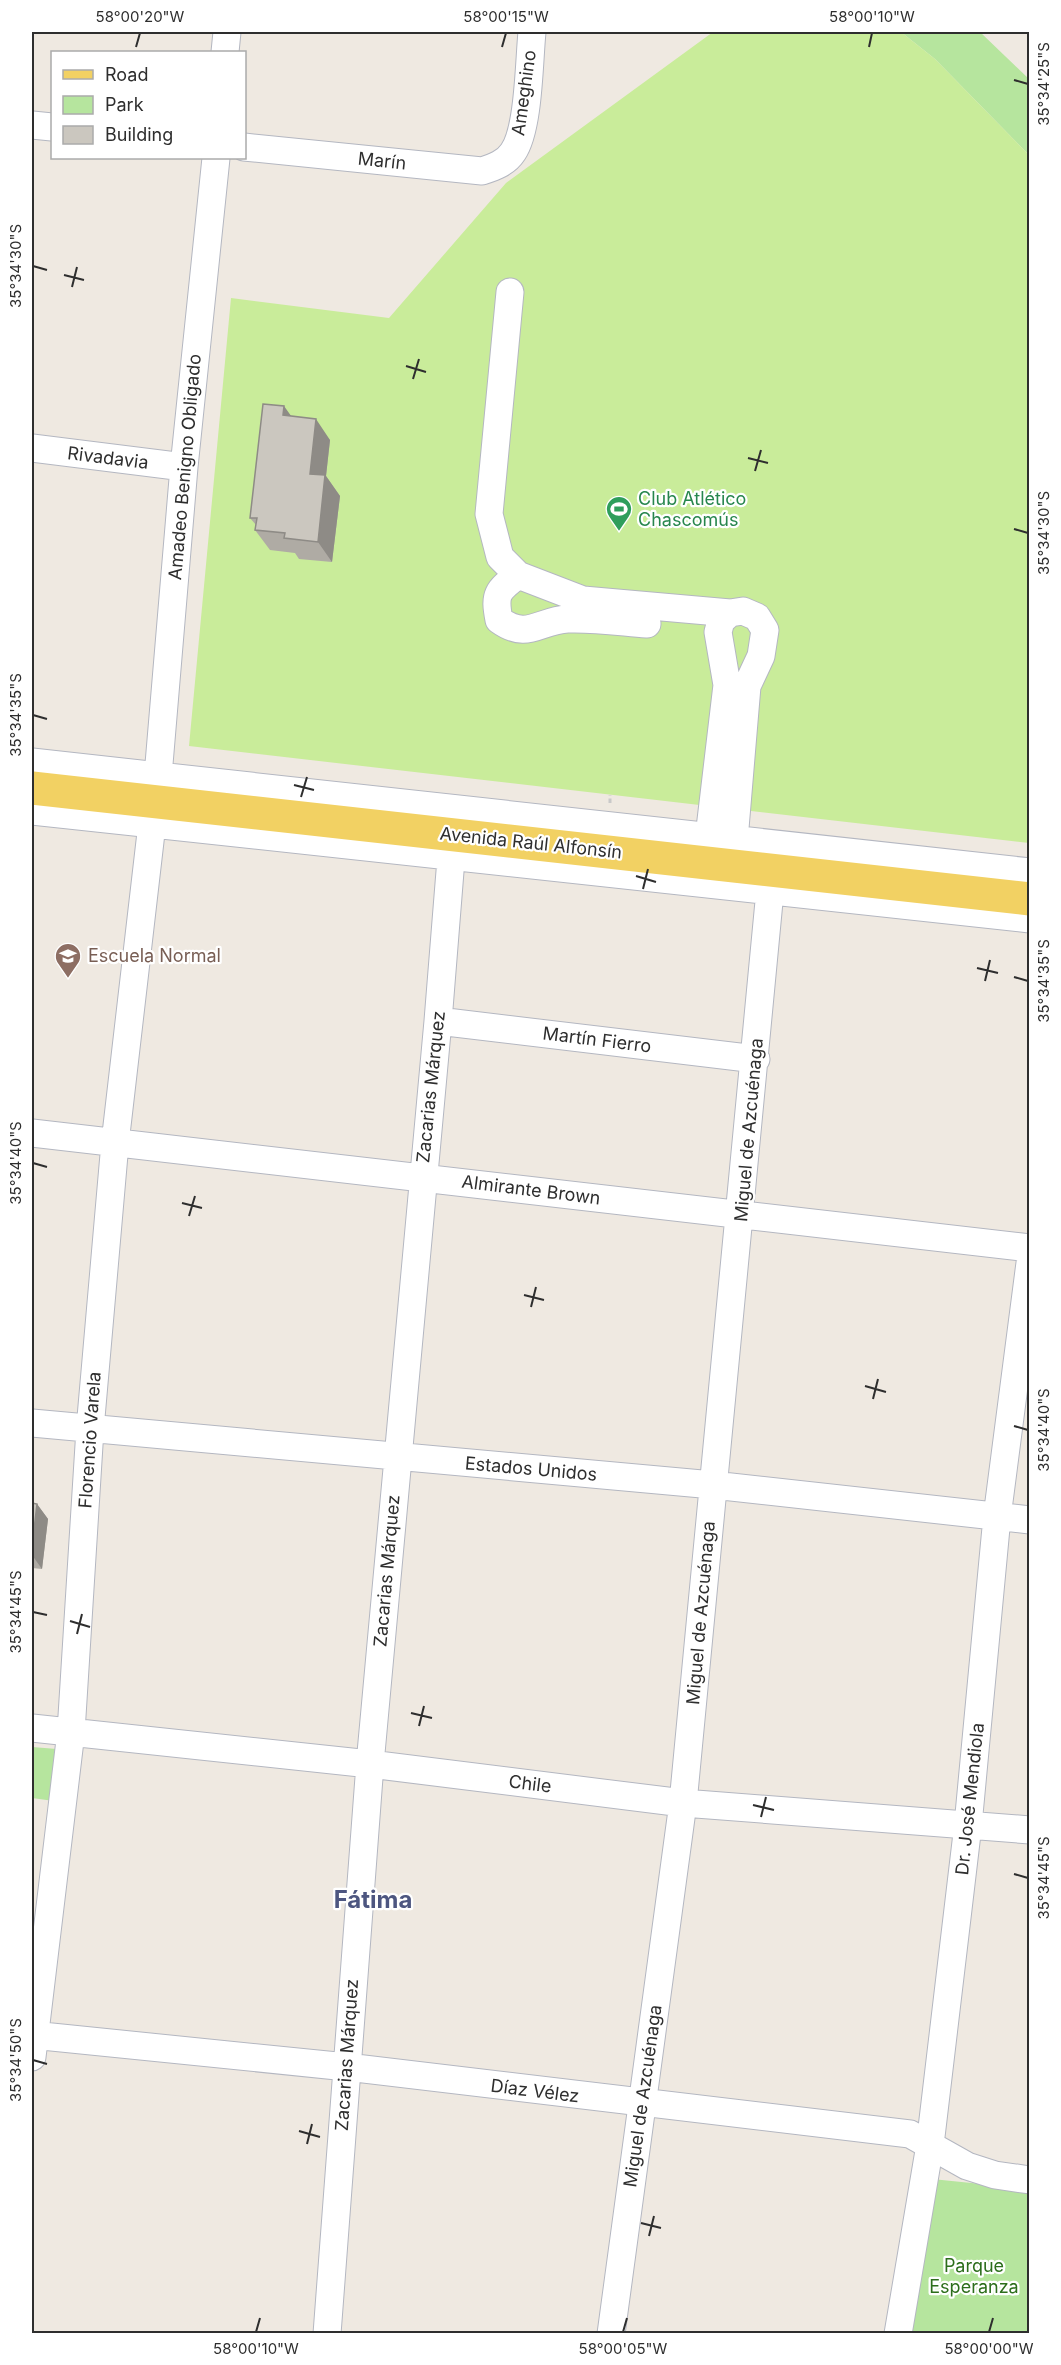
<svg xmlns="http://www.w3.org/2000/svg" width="1061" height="2365" viewBox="0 0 1061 2365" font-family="Inter,sans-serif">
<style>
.green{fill:#b6e59e}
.pitch{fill:#c9ec9a}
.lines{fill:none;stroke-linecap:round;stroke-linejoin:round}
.minor-casing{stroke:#b4b7c1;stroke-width:29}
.major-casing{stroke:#c9c9c9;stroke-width:35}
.path{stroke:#c9c9c9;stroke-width:3;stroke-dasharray:4.5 3;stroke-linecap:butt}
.minor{stroke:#fff;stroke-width:27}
.major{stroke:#f2d163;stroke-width:33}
.wall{fill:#afaba4}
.shaded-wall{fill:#8e8b86}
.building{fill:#cbc7bf;stroke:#8e8b86;stroke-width:1.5}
.ticks{fill:none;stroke:#2e2e2e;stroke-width:2}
.labels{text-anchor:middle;stroke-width:4.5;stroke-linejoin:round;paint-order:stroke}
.street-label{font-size:18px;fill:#2e2e2e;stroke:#fff}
.leisure-label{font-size:18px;fill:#27864d;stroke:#fff;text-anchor:start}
.education-label{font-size:18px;fill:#785e54;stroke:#fff;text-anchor:start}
.park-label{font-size:18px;fill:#2c6e1b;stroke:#fff}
.district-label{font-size:24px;font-weight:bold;fill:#4d5680;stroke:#fff}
.neatline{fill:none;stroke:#2e2e2e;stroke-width:2}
.ticks-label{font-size:15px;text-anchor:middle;fill:#2e2e2e}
</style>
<rect width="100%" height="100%" fill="#efe9e1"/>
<path class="green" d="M901,32H980L1029,79V155L935,59Z
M32,1747L57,1749L61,1802L32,1798Z
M932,2179L1029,2189V2333L911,2334Z"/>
<path class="pitch" d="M713,32H901L935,59L1029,155V843L189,746L231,298L389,318L506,183Z"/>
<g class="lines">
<g class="minor-casing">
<path id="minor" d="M225,52L227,32
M32,125L52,127
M244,147L482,171C494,167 506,163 513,152C529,129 529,61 532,32
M510,292L489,514L500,557L518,575L583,600L730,613
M32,448L184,467
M518,575C497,591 494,594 499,620C528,641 539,620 568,619C594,618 621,622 647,624
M32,762L1030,872
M158,776L184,467L216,158
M32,811L1030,919
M709,837L727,685L718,632L721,621L730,613L743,611L757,617L765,630L761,656L747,686L734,840
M438,1021L756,1059
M32,1133L1030,1248
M32,1423L713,1485L1030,1520
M32,1728L370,1764L683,1803L1030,1830
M32,2035L347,2067L910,2134L967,2166L995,2175L1030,2180
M32,2057L71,1732L90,1429L115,1143L152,824
M327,2334L370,1764L438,1021L455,809
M611,2334L683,1803L770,891
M898,2334L930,2145L968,1825L997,1517L1030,1263"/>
</g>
<g class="major-casing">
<path id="major" d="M32,788L1030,899"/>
</g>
<path class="path" d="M610,803V795"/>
<use href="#minor" class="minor"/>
<use href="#major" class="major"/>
</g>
<path class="wall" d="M291,416L330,440L326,476L340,496L332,562L299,559L295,553L270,550L255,530L256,525L250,518Z
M32,1503L37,1504L48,1519L42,1569L32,1568Z"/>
<path class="shaded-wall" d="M284,406L299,427L283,415Z
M316,419L330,440L326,476L340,496L332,562L318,542L310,474Z
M37,1504L48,1519L42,1569L32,1555V1547Z"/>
<path class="building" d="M263,404L284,406L283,415L316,419L310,474L325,475L318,542L284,538L285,533L255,530L257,518H250Z
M32,1503L37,1504L32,1547Z"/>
<path class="ticks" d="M136,47L140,33M502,47L506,33M869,47L872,33M1014,80L1028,84M33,266L47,270M64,275L84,280M72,287L77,267M406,366L426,372M413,379L419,359M748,458L768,463M755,471L761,450M1014,529L1028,533M33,715L47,719M294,785L314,790M301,797L307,777M636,876L656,882M643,889L648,869M977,968L998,973M1014,977L1028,981M985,981L990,960M33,1163L47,1167M182,1203L202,1208M189,1216L195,1196M524,1295L544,1300M531,1307L536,1287M865,1386L886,1392M873,1399L878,1379M1014,1426L1028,1430M33,1612L47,1615M70,1621L90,1627M77,1634L82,1614M411,1713L432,1718M419,1726L424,1706M753,1805L774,1810M761,1817L766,1797M1014,1874L1028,1878M33,2060L47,2064M299,2131L320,2137M307,2144L312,2124M641,2223L661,2228M649,2236L654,2216M256,2332L260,2318M623,2332L627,2318M989,2332L993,2318"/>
<defs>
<g id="stadium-pin" transform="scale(1.35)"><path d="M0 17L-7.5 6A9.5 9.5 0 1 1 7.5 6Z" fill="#2e9e5b" stroke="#fff"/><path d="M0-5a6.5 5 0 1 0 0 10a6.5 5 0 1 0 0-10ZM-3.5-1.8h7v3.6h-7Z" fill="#fff"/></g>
<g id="school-pin" transform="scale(1.35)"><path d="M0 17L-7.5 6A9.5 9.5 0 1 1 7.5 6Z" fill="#8d6e63" stroke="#fff"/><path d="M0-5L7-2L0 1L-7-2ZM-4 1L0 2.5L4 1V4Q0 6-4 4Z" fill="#fff"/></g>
</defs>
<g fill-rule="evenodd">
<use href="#stadium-pin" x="619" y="509"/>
<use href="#school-pin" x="68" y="956"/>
</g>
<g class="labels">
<g class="street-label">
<text transform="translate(524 93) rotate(-82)" y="6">Ameghino</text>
<text transform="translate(382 161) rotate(6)" y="6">Marín</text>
<text transform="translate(108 458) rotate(7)" y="6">Rivadavia</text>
<text transform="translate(185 467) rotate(-85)" y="6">Amadeo Benigno Obligado</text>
<text transform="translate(531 843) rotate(6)" y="6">Avenida Raúl Alfonsín</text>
<text transform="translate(597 1040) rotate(7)" y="6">Martín Fierro</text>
<text transform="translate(431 1087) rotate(-84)" y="6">Zacarias Márquez</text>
<text transform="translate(749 1130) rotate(-85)" y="6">Miguel de Azcuénaga</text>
<text transform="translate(531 1190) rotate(7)" y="6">Almirante Brown</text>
<text transform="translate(90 1440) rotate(-86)" y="6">Florencio Varela</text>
<text transform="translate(531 1469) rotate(5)" y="6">Estados Unidos</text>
<text transform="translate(387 1571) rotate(-85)" y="6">Zacarias Márquez</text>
<text transform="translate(701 1613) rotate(-85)" y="6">Miguel de Azcuénaga</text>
<text transform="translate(530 1784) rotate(7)" y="6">Chile</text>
<text transform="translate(970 1799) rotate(-84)" y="6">Dr. José Mendiola</text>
<text transform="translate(347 2055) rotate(-86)" y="6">Zacarias Márquez</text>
<text transform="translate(535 2091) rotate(7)" y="6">Díaz Vélez</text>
<text transform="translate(643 2096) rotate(-82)" y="6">Miguel de Azcuénaga</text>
</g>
<g class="leisure-label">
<text x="638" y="505">Club Atlético<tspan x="638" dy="21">Chascomús</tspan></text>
</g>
<g class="education-label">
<text x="88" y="962">Escuela Normal</text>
</g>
<g class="park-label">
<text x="974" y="2272">Parque<tspan x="974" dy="21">Esperanza</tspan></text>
</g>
<g class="district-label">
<text x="373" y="1908">Fátima</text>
</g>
</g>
<rect width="1061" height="2365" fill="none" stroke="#ffffff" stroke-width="66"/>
<rect x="51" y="51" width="195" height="108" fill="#ffffff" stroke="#ababab" stroke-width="1.5"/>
<rect x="63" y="70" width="30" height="9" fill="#f2d163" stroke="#ababab" stroke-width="1.5"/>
<text x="105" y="81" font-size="18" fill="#2e2e2e">Road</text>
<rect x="63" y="96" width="30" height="18" fill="#b6e59e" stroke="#ababab" stroke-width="1.5"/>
<text x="105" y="111" font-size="18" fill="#2e2e2e">Park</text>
<rect x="63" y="126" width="30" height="18" fill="#cbc7bf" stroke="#ababab" stroke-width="1.5"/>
<text x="105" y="141" font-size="18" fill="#2e2e2e">Building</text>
<rect x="33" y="33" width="995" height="2299" class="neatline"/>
<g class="ticks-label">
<text x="140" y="22">58°00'20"W</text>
<text x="506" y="22">58°00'15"W</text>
<text x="872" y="22">58°00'10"W</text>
<text transform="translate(1044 84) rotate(-90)" y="5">35°34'25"S</text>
<text transform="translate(16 266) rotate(-90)" y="5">35°34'30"S</text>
<text transform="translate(1044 533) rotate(-90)" y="5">35°34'30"S</text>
<text transform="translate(16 715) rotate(-90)" y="5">35°34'35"S</text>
<text transform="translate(1044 981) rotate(-90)" y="5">35°34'35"S</text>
<text transform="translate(16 1163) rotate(-90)" y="5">35°34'40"S</text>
<text transform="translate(1044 1430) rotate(-90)" y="5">35°34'40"S</text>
<text transform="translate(16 1612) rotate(-90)" y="5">35°34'45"S</text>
<text transform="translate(1044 1878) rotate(-90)" y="5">35°34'45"S</text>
<text transform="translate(16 2060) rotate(-90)" y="5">35°34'50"S</text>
<text x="256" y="2354">58°00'10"W</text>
<text x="623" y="2354">58°00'05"W</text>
<text x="989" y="2354">58°00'00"W</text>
</g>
</svg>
